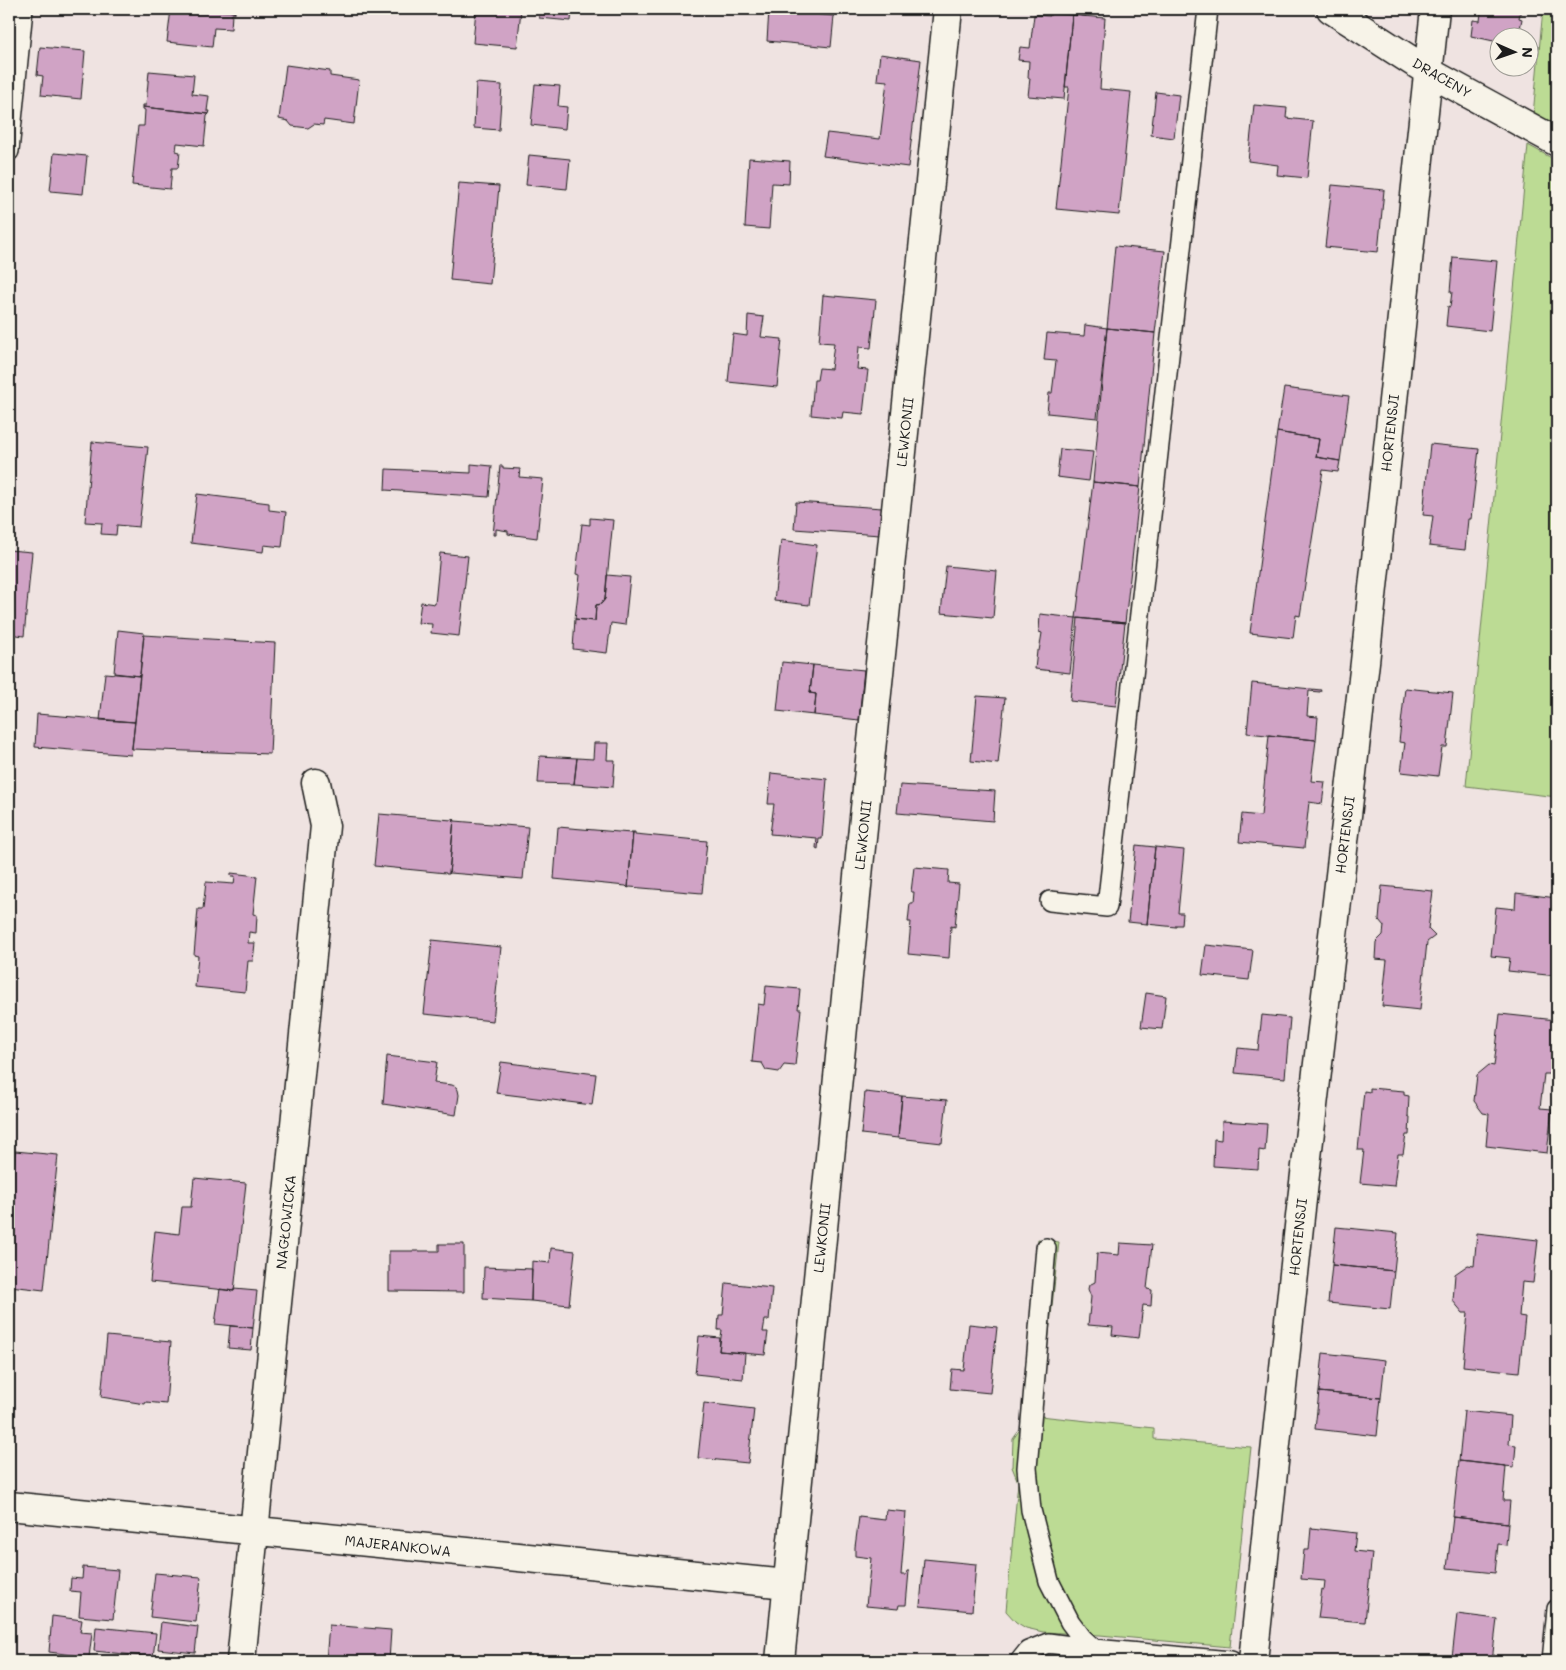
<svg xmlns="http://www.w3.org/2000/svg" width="1566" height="1670" viewBox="0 0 1566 1670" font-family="Mali,sans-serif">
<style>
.green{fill:#bcdb94;stroke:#6c7c58}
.building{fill:#d0a3c5;stroke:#1c1c1c}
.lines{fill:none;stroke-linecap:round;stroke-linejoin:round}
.service-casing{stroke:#1c1c1c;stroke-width:22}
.minor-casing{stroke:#1c1c1c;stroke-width:31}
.service{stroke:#f7f3e8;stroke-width:19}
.minor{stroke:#f7f3e8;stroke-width:28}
.labels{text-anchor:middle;stroke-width:5;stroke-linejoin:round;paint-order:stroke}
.street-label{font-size:14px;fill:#1c1c1c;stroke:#f7f3e8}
</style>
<rect width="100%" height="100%" fill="#efe3e1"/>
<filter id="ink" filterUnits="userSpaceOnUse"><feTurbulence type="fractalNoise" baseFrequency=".02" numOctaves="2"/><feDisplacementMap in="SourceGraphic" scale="10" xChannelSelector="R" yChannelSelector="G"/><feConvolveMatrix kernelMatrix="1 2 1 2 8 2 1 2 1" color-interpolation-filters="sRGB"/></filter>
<g filter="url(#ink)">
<path class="green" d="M1543,9H1557V128L1533,115Z
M1528,145L1557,161V797L1466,786Z
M1038,1239L1059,1242L1040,1416L1154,1428V1439L1251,1447L1230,1647L1100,1635L1043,1632L1026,1628L1016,1622L1006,1611L1018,1482L1012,1467L1013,1439L1021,1428Z"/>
<path class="building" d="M171,9H201L235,12V14H232L231,29L214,28L212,47L167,42Z
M201,9H233L235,12Z
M476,9L521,10L517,47L473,43Z
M540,9H572L571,21L539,18Z
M1072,9H1087L1086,16L1072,15Z
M1473,9H1521L1519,18L1522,19L1518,38H1498V42L1471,36L1473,20L1480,21L1481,13L1473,11Z
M769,10L834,16L831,47L767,41Z
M1050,13L1072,15L1064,99L1028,96L1030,78H1028L1029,61L1018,60L1020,47L1030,48L1034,15L1050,16Z
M1072,15L1105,18L1100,89L1131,92L1119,215L1056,209L1069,87H1065Z
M40,47L85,51L81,99L41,95L43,76L37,75Z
M880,54L921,60L908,167L823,156L827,133L880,139L887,81L877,80Z
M286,65L330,71V76L359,80L354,124L324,120L323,125L314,124L308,128L292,126L288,121L279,119Z
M149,71L194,75L192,94L209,96L207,111H210L209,114L143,107V105H146Z
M476,83L502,85L499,130L474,128Z
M535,84L560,86L558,106L567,107L565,129L531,125Z
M1156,92L1179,95L1174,138L1151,135Z
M1254,105L1287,108L1286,118L1313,121L1307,178L1277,175L1278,165L1248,161Z
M143,107L209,114L207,116L204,146L177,143L176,151L180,152L178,168H172L170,189L132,185L138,126H144L145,110L143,109Z
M54,153L87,156L83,194L50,191Z
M529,155L570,159L567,189L526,185Z
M749,158L790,161L789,184L772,183L769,229L745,227Z
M459,183L499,186L490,284L450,280Z
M1332,185L1384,190L1378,252L1325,247Z
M1115,246L1165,251L1155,333L1107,328Z
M1453,257L1497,261L1490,331L1446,326L1448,306L1450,307L1452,292H1450Z
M823,295L876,300L871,348L859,347L857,369L868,370L863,414L843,412L842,418L811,415L814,380H817L819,368L831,369L834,343L819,342Z
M748,315L764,317L761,337L782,339L777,387L728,382L733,334L747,336Z
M1085,325L1107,328L1097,418L1047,413L1049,393H1052L1056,361L1044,360L1047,333L1084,336Z
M1107,328L1155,333L1140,487L1093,482Z
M1284,388L1349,396L1340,461L1316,457L1319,439L1277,432Z
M1277,432L1319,439L1316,457L1340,461L1338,472L1323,470L1300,616L1296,615L1293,638L1250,633Z
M92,442L148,447L139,527L117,525L116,535L101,534L102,523L85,522Z
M1430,444L1479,449L1471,519H1468L1465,550L1429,546L1433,516L1423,515Z
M1060,449L1093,452L1089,481L1057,477Z
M471,464L492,466L489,497L385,490L386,469L471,473Z
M500,466H503V468L520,469L519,477L543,479L537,538L508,534V531L496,529V535H493Z
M1093,482L1140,487L1125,623L1076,618Z
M197,494L269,503V510L286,512L282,547L264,545L263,552L191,543Z
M796,502L882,508L880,535L794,529Z
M590,518L613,520L605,599L601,604L596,605L595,621L575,619L580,575L576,574L582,524L590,525Z
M781,540L817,545L809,605L774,601Z
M9,550L32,552L24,636L9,634Z
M440,553L468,556L459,636L431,633L432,624L418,623L421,602L435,604Z
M946,566L997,571L993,618L941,613Z
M607,575L630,577L625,625L611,623L607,653L573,649L575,619L595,621L596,605L601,604L605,599Z
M1040,614L1076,618L1070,673L1035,669L1037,651H1039L1042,633L1039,632Z
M1078,618L1125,623L1116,706L1070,701Z
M118,630L144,633L140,676L114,673Z
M144,635L275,643L270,754L132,749Z
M782,662L813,665L810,693L816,694L814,715L777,711Z
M813,665L864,670L859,720L814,715L816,694L810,693Z
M105,673L140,676L135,722L100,720Z
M1252,683L1321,690L1320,692L1309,691L1307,716L1318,717L1316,740L1247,733Z
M1405,688L1453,693L1447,747H1442L1438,776L1401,772L1405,743L1399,742Z
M977,696L1005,698L998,764L971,761Z
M37,714L135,722L131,755L35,747Z
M1269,735L1316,740L1311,781L1325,782L1322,804L1309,802L1304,848L1239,842L1242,814L1261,816Z
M594,743H608L607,760H615L613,787L574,784L577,758L593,759Z
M540,756L577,758L574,784L538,783Z
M771,773L827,779L822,839H819L818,849L816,848L817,838L770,834L774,804H768Z
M900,785L995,791L993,821L897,813Z
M379,814L452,820V819H454L449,874H446V873L374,866Z
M454,819L455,821L528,827L523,879L450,873L449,874Z
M558,827L631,833V832H633L628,888L626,886L554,879Z
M633,832H635V834L707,841L702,893L630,887L628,888Z
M1136,845L1155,847L1147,924L1128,922Z
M1155,847L1184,850L1178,913H1183L1182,925H1176V927L1147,924Z
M914,867L949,870L948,883L959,884L955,927L951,926L949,958L908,954L911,922H908L910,903H913L914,892H911Z
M231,873L257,876L253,914L257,915L256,933L249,932L248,943H255L253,961H248L245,992L195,987L198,956L194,955L198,909H203L206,882L234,884L235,876H231Z
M1382,886L1433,891L1428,929L1435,936L1427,942L1420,1010L1382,1006L1387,960L1375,959L1376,942L1383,935L1384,926L1379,920Z
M1516,893L1557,898V976L1508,971L1510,958L1491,956L1496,907L1515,909Z
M432,940L501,947L493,1021L424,1014Z
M1206,945L1253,950L1249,980L1202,975Z
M766,986L800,989L798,1009H801L795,1066L784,1065L779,1072L766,1070L762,1063L752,1062L758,1004L764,1005Z
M1146,993L1166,996L1162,1029L1141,1027Z
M1500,1014L1556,1020L1550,1074H1544L1540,1108L1552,1109L1547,1153L1486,1146L1489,1114L1483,1113L1474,1101L1477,1075L1489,1065L1494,1066Z
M1262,1015L1290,1018L1285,1078L1235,1073L1238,1048L1258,1050Z
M387,1056L437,1062L434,1083L452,1085L456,1087L458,1090L459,1095L456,1115L383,1104Z
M501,1062L596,1074L592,1105L496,1093Z
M1370,1088L1404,1091V1095L1409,1096L1408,1116L1410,1117L1409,1135H1406L1403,1154H1398L1394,1186L1360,1183L1364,1150H1358L1364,1091L1370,1092Z
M865,1092L902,1096L898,1138L861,1134Z
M902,1096L947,1100L942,1143L898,1138Z
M1222,1121L1267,1124L1265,1151L1259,1150L1258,1169L1213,1166L1214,1139L1221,1140Z
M15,1151L58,1155L44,1290L10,1286L11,1267H9V1212Z
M194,1178L246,1183L234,1291L150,1282L155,1231L179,1234L182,1207H191Z
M1336,1227L1398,1233L1394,1271L1332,1265Z
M1477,1233L1538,1240L1533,1283L1522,1282L1519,1316L1525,1317L1519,1372L1463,1366L1468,1313H1463L1453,1301L1455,1274L1468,1265L1474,1266Z
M1120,1243L1152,1245L1147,1289L1152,1290L1151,1306L1143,1305L1139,1338L1112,1335L1113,1327L1088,1325L1091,1297L1088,1289L1089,1285L1095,1282L1097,1253L1119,1255Z
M439,1244H464V1292L389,1291V1251H439Z
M551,1248L575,1251L569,1305L531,1301L532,1261L550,1263Z
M1332,1265L1394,1271L1390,1309L1328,1303Z
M484,1267L532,1269L531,1301L483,1298Z
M726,1283L772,1288L769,1320H765L763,1332H768L765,1355L719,1351L722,1330H718L719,1315H723Z
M220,1289L234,1291V1289L257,1291L253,1328L215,1324Z
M969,1324L997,1327L990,1393L950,1389L952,1369L964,1370Z
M230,1326L253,1328L251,1350L228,1348Z
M107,1336L171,1342L166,1404L146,1402L145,1404L101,1397Z
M699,1336L720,1338L719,1351L745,1353L743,1379L695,1374Z
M1323,1353L1385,1360L1381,1398L1319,1392Z
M1319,1392L1381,1398L1377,1436L1315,1429Z
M704,1403L754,1409L748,1463L698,1458Z
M1464,1411L1511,1416L1509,1444L1516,1445L1514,1467L1459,1461Z
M1459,1461L1506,1466L1503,1501H1510L1508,1523L1453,1517Z
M886,1510L906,1512L901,1575H906L907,1571H909L906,1605H899L898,1609L866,1606L871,1558L855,1556V1547L859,1517L885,1520Z
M1453,1517L1508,1523L1506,1545L1498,1544L1495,1573L1447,1568Z
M1311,1528L1356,1533L1354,1551L1372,1553L1365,1622L1318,1618L1322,1589L1324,1590L1325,1581L1301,1579L1304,1550H1309Z
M924,1559L976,1564L972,1611L920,1606Z
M83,1567L118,1570L113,1619L79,1616L81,1592L70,1591L71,1578L82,1579Z
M155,1573L201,1577L196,1622L150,1617Z
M1457,1614L1497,1619L1492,1661H1456V1659L1452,1658Z
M52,1616L82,1620L80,1632L92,1633L89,1657L49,1652Z
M161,1622L198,1627L195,1653L158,1649Z
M329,1625L391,1630L389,1661H326Z
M96,1627L156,1633L153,1657L94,1651Z"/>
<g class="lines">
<g class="service-casing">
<path id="service" d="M9,151L23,9
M1050,901L1107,907L1208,9
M1046,1248L1027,1468L1031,1510L1049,1581L1070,1622L1082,1638L1094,1649
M1020,1661L1028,1651L1048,1643L1094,1649
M1088,1661L1094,1649L1231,1661
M1552,1661L1557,1609"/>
</g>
<g class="minor-casing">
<path id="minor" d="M1331,9L1429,72L1557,142
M9,1506L787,1584
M241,1661L325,826L316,783
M780,1661L859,866L948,9
M1253,1661L1300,1217L1365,662L1435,9"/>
</g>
<use href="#service" class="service"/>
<use href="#minor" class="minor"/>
</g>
</g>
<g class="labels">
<g class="street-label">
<text transform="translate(1442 78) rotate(30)" y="5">DRACENY</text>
<text transform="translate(905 432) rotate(-84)" y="5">LEWKONII</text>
<text transform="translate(1390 433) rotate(-84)" y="5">HORTENSJI</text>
<text transform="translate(863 835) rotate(-84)" y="5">LEWKONII</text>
<text transform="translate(1345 835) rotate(-83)" y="5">HORTENSJI</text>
<text transform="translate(286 1222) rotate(-84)" y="5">NAGŁOWICKA</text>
<text transform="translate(1298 1237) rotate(-84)" y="5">HORTENSJI</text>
<text transform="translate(822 1238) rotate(-84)" y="5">LEWKONII</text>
<text transform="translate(398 1546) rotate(6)" y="5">MAJERANKOWA</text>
</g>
</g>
<rect width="1566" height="1670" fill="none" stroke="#f7f3e8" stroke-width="30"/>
<rect x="15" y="15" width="1536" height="1640" fill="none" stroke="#1c1c1c" stroke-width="2" filter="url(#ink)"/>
<g transform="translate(1514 52) rotate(92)"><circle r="24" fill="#f7f3e8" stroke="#9f9d96"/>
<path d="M0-4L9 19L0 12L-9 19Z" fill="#1c1c1c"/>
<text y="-8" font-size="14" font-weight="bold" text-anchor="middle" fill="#1c1c1c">N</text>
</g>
</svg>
